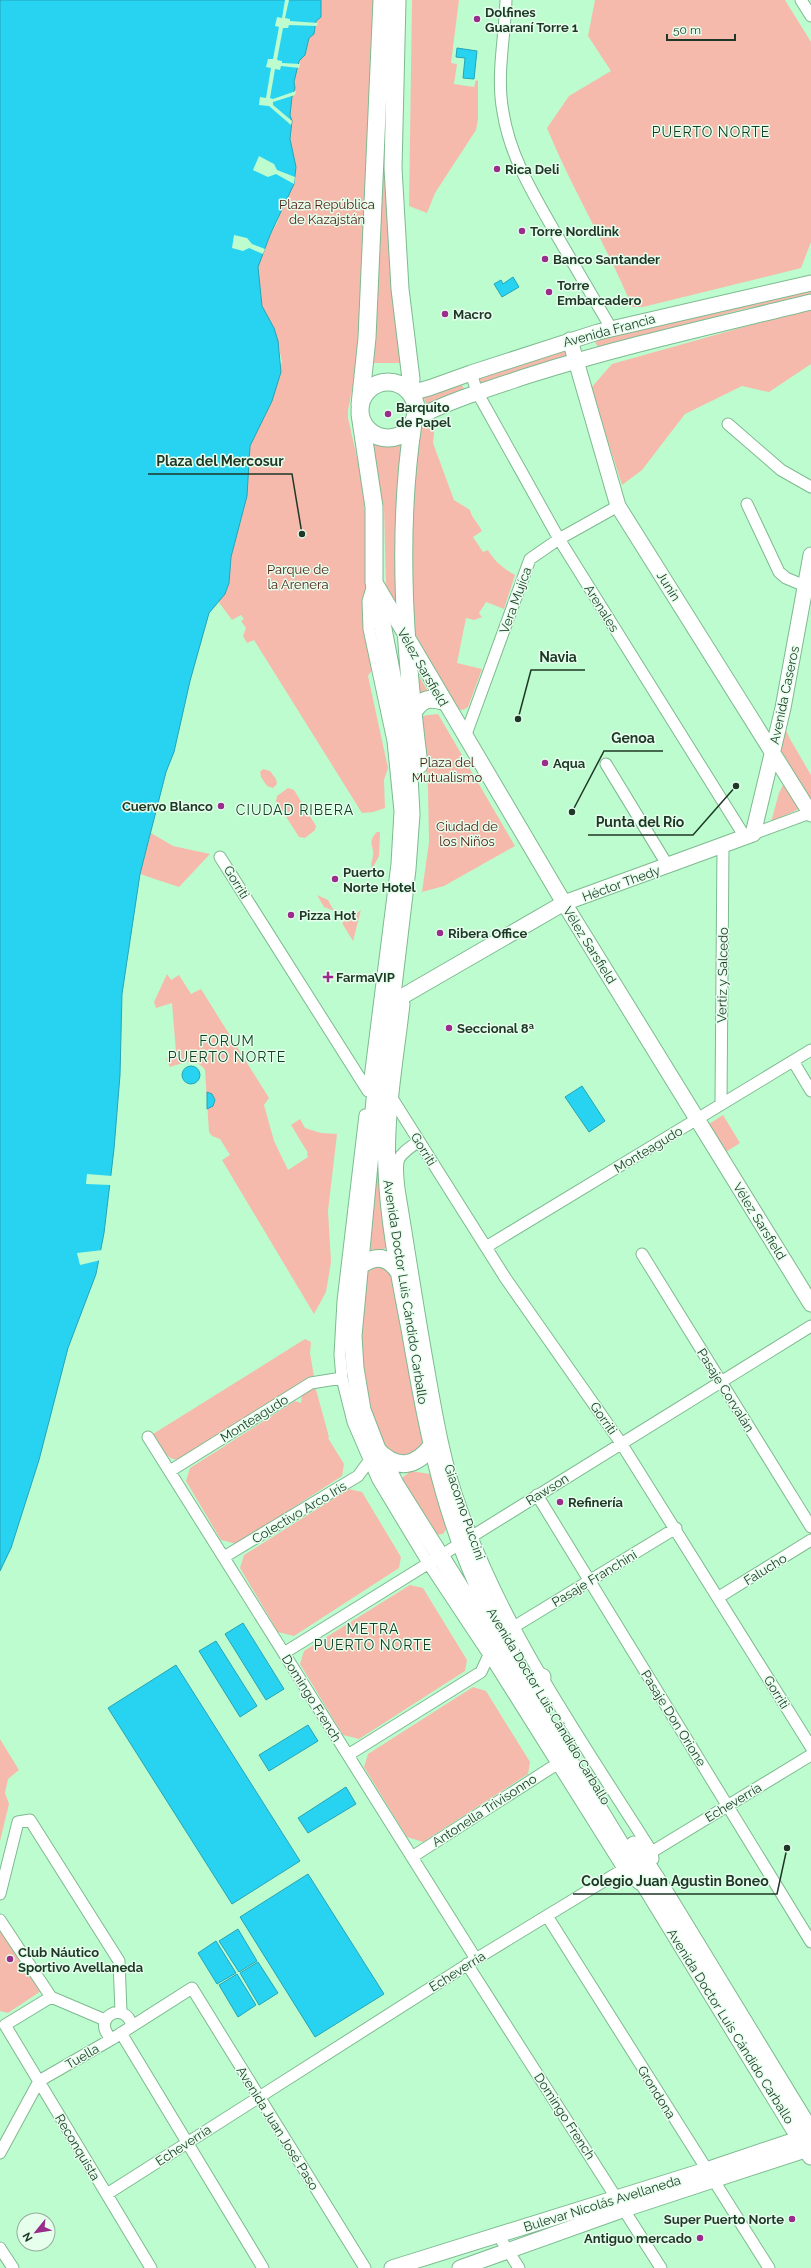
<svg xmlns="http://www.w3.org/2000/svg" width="811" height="2268" viewBox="0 0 811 2268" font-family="Raleway,sans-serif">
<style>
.green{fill:#f6baac}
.water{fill:#28d3f2;stroke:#25a4b5}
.pier{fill:#bdfccf}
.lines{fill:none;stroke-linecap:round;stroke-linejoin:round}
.street-casing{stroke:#7dba90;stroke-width:13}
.secondary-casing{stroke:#7dba90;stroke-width:17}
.primary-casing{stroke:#7dba90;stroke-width:19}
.street{stroke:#fff;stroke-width:11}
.secondary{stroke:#fff;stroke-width:15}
.primary{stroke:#fff;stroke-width:17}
.poi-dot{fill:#9a2c8b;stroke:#e6ffed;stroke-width:1.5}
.labels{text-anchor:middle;stroke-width:3;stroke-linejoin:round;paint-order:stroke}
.poi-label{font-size:13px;font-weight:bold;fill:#1e3726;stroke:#e6ffed;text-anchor:start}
.park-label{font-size:13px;fill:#4d1b10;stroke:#e6ffed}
.street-label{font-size:13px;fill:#1e3726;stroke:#e6ffed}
.neighbourhood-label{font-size:14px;letter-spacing:1px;fill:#124024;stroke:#e6ffed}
.leader{fill:none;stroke:#1e3726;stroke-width:1.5}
.callout-dot{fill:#1e3726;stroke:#e6ffed;stroke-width:1.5}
.callout-label{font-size:14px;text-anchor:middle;font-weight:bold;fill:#1e3726;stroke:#e6ffed;stroke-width:3;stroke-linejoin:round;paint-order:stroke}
</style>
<rect width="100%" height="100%" fill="#bdfccf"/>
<path class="green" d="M321,0H375L359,356L348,410V418L362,480L366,526L365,617L374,667L368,676L388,768L384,780L385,808L373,812L362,813L254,640L247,643L243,636L246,628L241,621L244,619L241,615L232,620L218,601L225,594L229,583L231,557L247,496L250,446L272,401L282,361L274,328L262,306L258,267L270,235L277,223L296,167L290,139L292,121L290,115L292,96L295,88L294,82L299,61L305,55L309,38L314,34Z
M412,0H459L451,63L457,64L454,84L474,87L476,80L478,81V119L476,130L435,193L427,213L409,206Z
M595,0H785L811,42V242L801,268L643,307H632C607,246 572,189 547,128L569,96L611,71L588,36Z
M384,117H388L403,363H373Z
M811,289V295L740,310L599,349L595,342L598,339Z
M811,308V364L769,392L742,386L685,414L642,470L622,485L591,388L612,364Z
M560,350H566L568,358L481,386L478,378Z
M461,384L465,390L426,405L423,395Z
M427,418L435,424L433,443L454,500L470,510C471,517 479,524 482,531L473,537L483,552L488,550C494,561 504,569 515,575L504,609L486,602L479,613L482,617L474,620L466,618L457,663L482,669L468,707L463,710L457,709L412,628L407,569L416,440Z
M405,441L399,609L386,587L384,507L378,489L370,442C382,448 393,448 405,441Z
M418,676H419L429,693L419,695Z
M438,714L515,846L444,886L422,892L429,842L428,789L421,716Z
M780,718L790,739L811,775V814L772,750Z
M263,769L270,771L276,779L277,784L273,788L267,786L261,777L260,772Z
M784,783L799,809L771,822L779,793Z
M288,788L294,790L316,826L315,830L305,838L299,837L276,801L277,796Z
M377,832H380L379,856L372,869C370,864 372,862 373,856C375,847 366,843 377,832Z
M151,833L173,846L210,854L179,887L140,874Z
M317,895L328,900L334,911L324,907Z
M361,910L353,941L342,923Z
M167,974L171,980L179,975L191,994L201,989L269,1098L264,1105L274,1141L288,1170L308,1157L307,1154L308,1153L291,1125L300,1119L305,1128L321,1133L337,1134L328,1211L331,1262L326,1292L314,1314L222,1160L230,1155L220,1139L212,1136L209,1132L205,1070C196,1057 183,1063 170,1067L166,1059L176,1052L172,1003L156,1008L154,1002Z
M723,1115L740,1143L726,1152L709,1124Z
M379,1170L392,1245L378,1252L369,1249L376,1172Z
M377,1262L394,1272L425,1443L404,1459L383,1447L363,1400L358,1312L364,1271Z
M305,1339L311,1342L310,1353L314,1376L179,1460C165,1460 160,1445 153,1434Z
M315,1386L329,1437L328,1438L344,1464L342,1476L237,1544L221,1540L186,1481L190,1468L295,1401L301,1403L302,1394Z
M411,1471L430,1474L449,1525L443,1534L435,1535L399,1480Z
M349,1489L362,1492L401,1557L399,1568L294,1636L278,1632L240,1568L244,1555Z
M410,1585L423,1588L467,1660L465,1671L359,1739L343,1735L300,1664L304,1651Z
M473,1687L486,1691L530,1762L528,1774L423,1842L407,1837L364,1767L368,1754Z
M0,1739L19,1770L8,1779L5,1793L9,1804L0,1841Z
M0,1927L41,1991L8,2013L0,2011Z"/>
<path class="water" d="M0,0H321V17L316,21L314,34L309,38L305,55L299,61L294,82L295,88L292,97L290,115L292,121L290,139L296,167L294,184L270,235L258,267L262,306L274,328L278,341L281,372L272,401L250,446L247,496L231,557L229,583L225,594L209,613L190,681L174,752L166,772L140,874L122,994L120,1075L114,1149L104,1233L96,1274L68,1348L39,1460L11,1548L0,1571Z
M457,48L477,51L474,79L463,78L465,58L456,57Z
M513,277L519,287L502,297L494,284L501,280L503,284Z
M182 1075a9 9 0 1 1 18 0a9 9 0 1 1-18 0Z
M582,1086L605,1121L589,1132L565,1097Z
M207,1092L212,1094L215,1100L213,1106L207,1109Z
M243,1623L284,1689L266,1700L225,1634Z
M216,1641L257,1706L240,1717L199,1651Z
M176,1665L300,1861L232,1904L108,1708Z
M308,1725L318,1741L269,1771L259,1755Z
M346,1787L356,1804L308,1833L298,1818Z
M308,1874L384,1994L315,2037L240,1917Z
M238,1929L257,1961L239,1972L219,1941Z
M216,1941L236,1973L217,1984L198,1953Z
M258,1962L278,1993L259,2005L240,1973Z
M237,1974L256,2005L238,2017L219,1985Z"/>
<path class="pier" d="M285,0H289L285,18L290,19V21L318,23L317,26L289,25L288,28H283L277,60L282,61V63L300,64L299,68L281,66L280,70L275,69L270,98L273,99L296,91L295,95L273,102V105L292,121L291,125L269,106L259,105L260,97L266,98L271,68L266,67L268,59H273L279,27L275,26L277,17L282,18Z
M259,156L274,164L277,170L295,177L294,184L276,174L268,177L253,170Z
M234,235L247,238L252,244L265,249L263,254L249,248L243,251L232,248Z
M87,1174L112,1176L111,1185L86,1184Z
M103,1250L101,1260L80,1265L77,1253Z"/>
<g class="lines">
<g class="street-casing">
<path id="street" d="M506,0C505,37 496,75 503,112C510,157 534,195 556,234C574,265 593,297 611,328
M801,0L811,16
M471,373L477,392L559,539L745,837
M728,424L781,470L811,487
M747,504L779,572L786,578L805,586
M465,737L530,559L559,539L618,506
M606,764L668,866
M753,834L810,813
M220,857L368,1091
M793,1061L811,1091
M369,1086L397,864L400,811L393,741L369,629L368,601L373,585
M390,1095L506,1279L621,1443L811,1747
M721,1104L723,845
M365,1115L343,1301L340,1355L342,1378L353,1422L378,1480L428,1563L489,1655L624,1870L639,1884
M419,1141C394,1158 396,1159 399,1189C409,1249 418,1310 429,1371C437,1417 445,1464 461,1508C505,1633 582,1741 652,1852L653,1859
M486,1247L811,1050
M642,1254L811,1527
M148,1437L476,1959
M170,1471L311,1383L342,1378
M537,1495L811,1942
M224,1557L358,1476L369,1461
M719,1597L811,1540
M512,1628L676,1528
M284,1653L811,1326
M348,1755L481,1672L489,1655
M412,1857L557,1764
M0,1894L18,1822L30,1820L119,1961L121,2012
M547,1916L769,2268
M0,1920L51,1997L105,2020
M467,1964L661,2268
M5,2025L151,2268
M5,2025L51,1997
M121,2033L263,2268
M112,2039C89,2019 125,1998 132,2026
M0,2153L39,2081L112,2039L192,1988L365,2268
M107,2194L476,1959L811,1755
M498,2235L519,2268
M0,2248L13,2268"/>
</g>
<g class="secondary-casing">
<path id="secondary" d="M570,340L618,506L811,814
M410,393L429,388L471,373L598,332L811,283
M414,419C451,400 491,388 530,375C622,346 717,325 811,302
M377,586L564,903L811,1304
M391,1003L564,903L753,834L783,708L811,555
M392,2268L706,2170L810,2135
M460,2268L625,2209L811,2148"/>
</g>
<g class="primary-casing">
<path id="primary" d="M397,0L393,168L400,289L411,379L409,391
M360 410a28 28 0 1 1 56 0a28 28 0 1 1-56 0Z
M360,405L367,338L382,0
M360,414L374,507V582L404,738L409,777L411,814L407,869L391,1003L376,1089L353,1336L355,1368L362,1410L377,1449L395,1484L584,1785L811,2156
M413,423C396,536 405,651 419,765
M414,711C422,699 429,697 443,701
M401,1004C395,1058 384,1116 387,1170C389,1223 400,1277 410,1329C430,1444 449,1546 511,1648
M359,1266C377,1254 388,1256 400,1273
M378,1451C397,1470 415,1467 431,1447
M539,1695L542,1677
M634,1845L662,1888L811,2132"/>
</g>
<use href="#street" class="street"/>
<use href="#secondary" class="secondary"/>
<use href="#primary" class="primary"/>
</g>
<g class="poi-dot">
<circle cx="477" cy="19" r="4"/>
<circle cx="497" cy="169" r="4"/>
<circle cx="522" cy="231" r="4"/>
<circle cx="545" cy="259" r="4"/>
<circle cx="549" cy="292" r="4"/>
<circle cx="445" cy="314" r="4"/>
<circle cx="388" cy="414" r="4"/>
<circle cx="545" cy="763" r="4"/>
<circle cx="221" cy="806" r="4"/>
<circle cx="335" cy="879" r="4"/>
<circle cx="291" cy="915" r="4"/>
<circle cx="440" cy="933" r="4"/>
<path d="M326 971h4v4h4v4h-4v4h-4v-4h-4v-4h4z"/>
<circle cx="449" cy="1028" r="4"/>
<circle cx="560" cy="1502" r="4"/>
<circle cx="10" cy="1959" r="4"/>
<circle cx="792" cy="2219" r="4"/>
<circle cx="700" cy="2238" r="4"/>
</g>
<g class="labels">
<g class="poi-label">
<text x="485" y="17">Dolfines<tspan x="485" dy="15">Guaraní Torre 1</tspan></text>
<text x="505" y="174">Rica Deli</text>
<text x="530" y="236">Torre Nordlink</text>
<text x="553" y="264">Banco Santander</text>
<text x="557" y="290">Torre<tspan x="557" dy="15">Embarcadero</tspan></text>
<text x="453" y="319">Macro</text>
<text x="396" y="412">Barquito<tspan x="396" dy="15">de Papel</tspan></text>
<text x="553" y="768">Aqua</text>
<text x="213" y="811" text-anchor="end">Cuervo Blanco</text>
<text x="343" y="877">Puerto<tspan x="343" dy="15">Norte Hotel</tspan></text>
<text x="299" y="920">Pizza Hot</text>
<text x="448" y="938">Ribera Office</text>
<text x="336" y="982">FarmaVIP</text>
<text x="457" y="1033">Seccional 8ª</text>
<text x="568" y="1507">Refinería</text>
<text x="18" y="1957">Club Náutico<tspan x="18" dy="15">Sportivo Avellaneda</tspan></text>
<text x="784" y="2224" text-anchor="end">Super Puerto Norte</text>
<text x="692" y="2243" text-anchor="end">Antiguo mercado</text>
</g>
<g class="park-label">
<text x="327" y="209">Plaza República<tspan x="327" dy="15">de Kazajstán</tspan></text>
<text x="298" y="574">Parque de<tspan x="298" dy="15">la Arenera</tspan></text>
<text x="447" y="767">Plaza del<tspan x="447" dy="15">Mutualismo</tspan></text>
<text x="467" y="831">Ciudad de<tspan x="467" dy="15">los Niños</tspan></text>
</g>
<g class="street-label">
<text transform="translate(609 330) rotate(-15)" y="5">Avenida Francia</text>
<text transform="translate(669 586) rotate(58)" y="5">Junín</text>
<text transform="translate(515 600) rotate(-70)" y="5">Vera Mujíca</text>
<text transform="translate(602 608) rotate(58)" y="5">Arenales</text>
<text transform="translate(423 667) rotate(60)" y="5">Vélez Sarsfield</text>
<text transform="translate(784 695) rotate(-78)" y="5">Avenida Caseros</text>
<text transform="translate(237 882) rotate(58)" y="5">Gorriti</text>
<text transform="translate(621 883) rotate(-20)" y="5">Héctor Thedy</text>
<text transform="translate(590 945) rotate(58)" y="5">Vélez Sarsfield</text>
<text transform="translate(722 975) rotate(-89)" y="5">Vertiz y Salcedo</text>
<text transform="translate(424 1149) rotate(58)" y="5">Gorriti</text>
<text transform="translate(648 1149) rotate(-31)" y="5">Monteagudo</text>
<text transform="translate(760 1221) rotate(58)" y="5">Vélez Sarsfield</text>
<text transform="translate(406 1292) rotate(81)" y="5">Avenida Doctor Luis Cándido Carballo</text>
<text transform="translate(726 1390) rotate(58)" y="5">Pasaje Corvalán</text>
<text transform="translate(254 1418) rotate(-32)" y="5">Monteagudo</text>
<text transform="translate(604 1418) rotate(55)" y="5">Gorriti</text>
<text transform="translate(547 1489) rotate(-32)" y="5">Rawson</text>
<text transform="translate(299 1512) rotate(-31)" y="5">Colectivo Arco Iris</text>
<text transform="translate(465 1512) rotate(71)" y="5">Giacomo Puccini</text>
<text transform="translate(765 1569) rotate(-32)" y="5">Falucho</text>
<text transform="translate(594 1578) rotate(-31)" y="5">Pasaje Franchini</text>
<text transform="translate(777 1692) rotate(58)" y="5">Gorriti</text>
<text transform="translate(312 1698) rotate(58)" y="5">Domingo French</text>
<text transform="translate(549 1706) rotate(59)" y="5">Avenida Doctor Luis Cándido Carballo</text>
<text transform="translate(674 1718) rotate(58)" y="5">Pasaje Don Orione</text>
<text transform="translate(733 1802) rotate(-31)" y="5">Echeverría</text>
<text transform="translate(484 1810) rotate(-33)" y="5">Antonella Trivisonno</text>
<text transform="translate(457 1971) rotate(-32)" y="5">Echeverría</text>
<text transform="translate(731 2026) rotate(58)" y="5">Avenida Doctor Luis Cándido Carballo</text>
<text transform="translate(82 2056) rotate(-30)" y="5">Tuella</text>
<text transform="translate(657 2092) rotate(58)" y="5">Grondona</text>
<text transform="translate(565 2116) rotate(57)" y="5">Domingo French</text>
<text transform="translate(278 2128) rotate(58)" y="5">Avenida Juan José Paso</text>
<text transform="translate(183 2145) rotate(-33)" y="5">Echeverría</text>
<text transform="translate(78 2147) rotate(59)" y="5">Reconquista</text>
<text transform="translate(602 2203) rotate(-17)" y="5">Bulevar Nicolás Avellaneda</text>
</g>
<g class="neighbourhood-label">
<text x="711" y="137">PUERTO NORTE</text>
<text x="295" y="815">CIUDAD RIBERA</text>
<text x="227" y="1046">FORUM<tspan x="227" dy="16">PUERTO NORTE</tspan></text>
<text x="373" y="1634">METRA<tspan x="373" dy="16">PUERTO NORTE</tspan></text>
</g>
</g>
<path class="leader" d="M302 534L292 474H148M518 719L531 670H585M572 812L604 751H663M736 786L693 835H588M787 1848L777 1894H573"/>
<g class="callout-dot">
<circle cx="302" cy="534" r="4"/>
<circle cx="518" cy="719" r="4"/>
<circle cx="572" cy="812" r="4"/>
<circle cx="736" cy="786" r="4"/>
<circle cx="787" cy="1848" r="4"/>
</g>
<g class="callout-label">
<text x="220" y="466">Plaza del Mercosur</text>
<text x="558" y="662">Navia</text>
<text x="633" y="743">Genoa</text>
<text x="640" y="827">Punta del Río</text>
<text x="675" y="1886">Colegio Juan Agustìn Boneo</text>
</g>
<g transform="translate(36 2232) rotate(240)"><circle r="19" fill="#e6ffed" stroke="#96af9d"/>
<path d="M0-3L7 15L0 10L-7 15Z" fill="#9a2c8b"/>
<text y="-6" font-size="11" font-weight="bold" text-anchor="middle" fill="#1e3726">N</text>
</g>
<path d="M667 34v6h68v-6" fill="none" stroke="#1e3726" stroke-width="2"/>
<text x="673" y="34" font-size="12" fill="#1e3726" stroke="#e6ffed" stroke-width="3" paint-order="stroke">50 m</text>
</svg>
